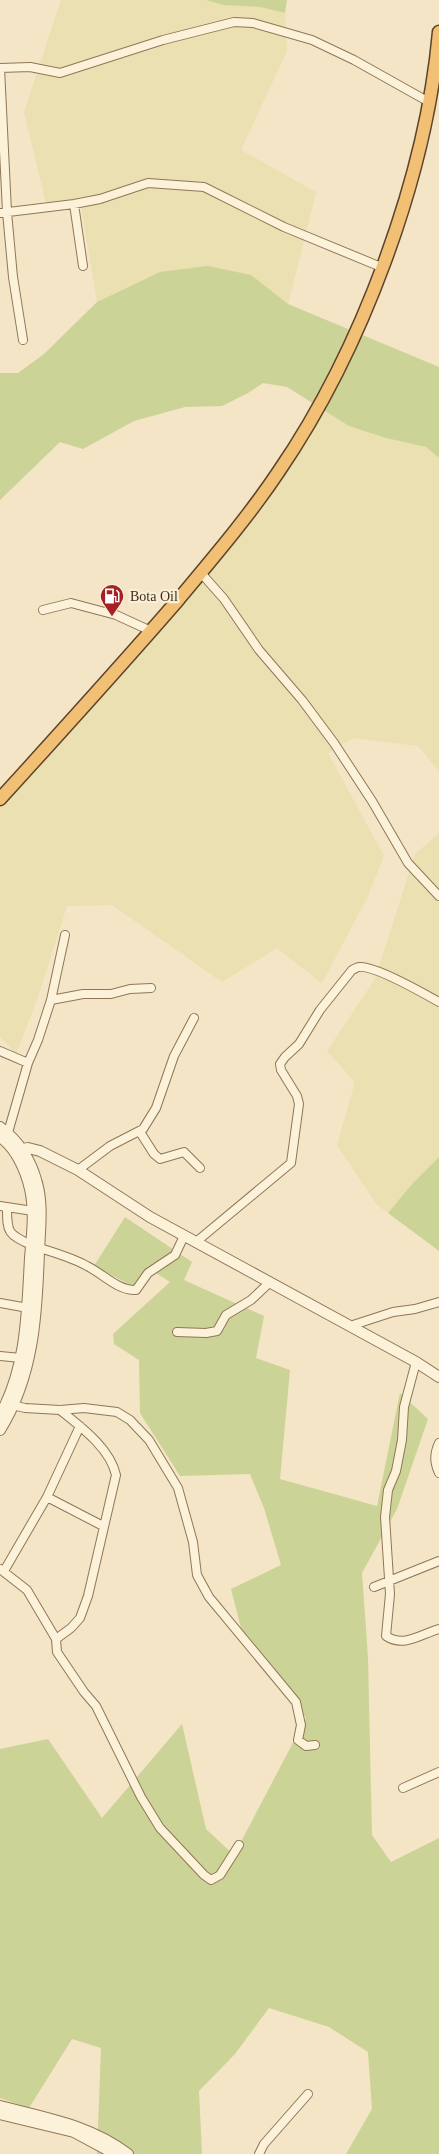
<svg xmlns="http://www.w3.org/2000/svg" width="439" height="2154" viewBox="0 0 439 2154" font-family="'Times New Roman',serif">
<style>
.farmland{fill:#eae0b1}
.green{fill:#ccd397}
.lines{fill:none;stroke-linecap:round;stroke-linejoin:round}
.minor-casing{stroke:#907658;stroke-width:10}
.tertiary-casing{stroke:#907658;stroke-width:12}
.trunk-casing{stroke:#5e432d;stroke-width:15}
.minor{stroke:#fcf2d9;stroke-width:8}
.tertiary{stroke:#fcf2d9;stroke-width:10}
.trunk{stroke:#f2c074;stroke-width:12}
.labels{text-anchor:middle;stroke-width:4.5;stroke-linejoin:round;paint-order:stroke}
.poi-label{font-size:14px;fill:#3f2e1e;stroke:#f9efd5;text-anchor:start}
</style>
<rect width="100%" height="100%" fill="#f3e5c5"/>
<path class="farmland" d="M61,0H206L223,5L260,7L285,13L287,51L241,150L316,192L288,304L251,275L160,272L97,302L80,199L46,203L24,112Z
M324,410L349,426L386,438L426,447L439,458V771L418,746L353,738L328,753L384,856L367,898L322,983L277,948L222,982L112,905L67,906L37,1000L16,1054L0,1036V791L209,572L281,480Z
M439,833V1157L412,1184L388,1213L377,1205L337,1145L355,1082L327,1051L375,979L415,854Z"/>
<path class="green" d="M206,0H287L285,13L260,7L223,5Z
M208,266L251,275L288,304L439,367V458L426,447L386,438L349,426L287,387L263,383L248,393L222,406L185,407L134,421L83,449L60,442L0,500V373H18L44,354L97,302L160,272Z
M439,1157V1251L388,1213L412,1184Z
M125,1217L192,1262L184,1280L264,1316L256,1358L290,1370L280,1479L377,1506L400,1393L428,1419L397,1509L362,1573L368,1658L372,1835L391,1862L439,1838V2154H346L372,2109L368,2052L329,2027L269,2008L235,2054L199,2091L202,2154H97L101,2048L72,2039L29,2108L0,2098V1749L48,1739L102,1818L182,1724L206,1829L234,1855L306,1718L241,1628L231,1589L281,1565L264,1508L250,1474L180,1476L140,1413L139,1360L114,1344L113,1334L170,1282L148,1268L136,1288L94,1266Z"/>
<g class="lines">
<g class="minor-casing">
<path id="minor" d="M0,68L30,67L60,73L163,40L234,22L253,23L312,40L354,60L429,102
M0,68L7,212L13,277L23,340
M74,204L83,266
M0,213L74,204L100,199L148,183L204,187L284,227L381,267
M201,573L224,599L259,650L302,700L334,743L372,801L408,863L439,896
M43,610L71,603L116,615L151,631
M51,1000L65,935
M0,1051L28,1063
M140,1132L154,1154L160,1159L184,1152L200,1168
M7,1136L28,1063L38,1040L51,1000L83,994H111L130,989L151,988
M78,1170L110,1146L143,1129L156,1108L174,1056L194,1018
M0,1206L33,1211
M7,1208C7,1233 8,1234 31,1245
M196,1242L291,1163L299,1104L297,1096L281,1070L280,1064L285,1057L299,1044L320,1010L352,970C355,969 357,967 359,967C374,965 425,994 439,1002
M40,1248C55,1253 73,1258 87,1266C102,1273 118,1291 136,1290L148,1273L175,1255L184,1236
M0,1303L28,1308
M350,1326L393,1312L415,1309L439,1302
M177,1332L206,1333L217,1331L226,1315L251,1300L269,1283
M0,1356L21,1358
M416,1362L404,1407L402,1440L396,1471L388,1490L385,1517L390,1594L386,1636C404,1648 421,1634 439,1629
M8,1404L25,1408L60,1410L84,1408L117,1412L130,1420L149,1440L178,1488L193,1542L197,1575L209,1597L296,1702L301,1725L298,1740L306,1746L315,1745
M439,1443C434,1454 434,1462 439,1473
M47,1497L103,1526
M0,1569L27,1590L56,1639L57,1652L84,1692L96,1706L141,1797L160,1828L204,1875L211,1880L220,1875L239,1845
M4,1571L47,1497L80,1426
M374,1587L439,1561
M56,1639L71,1628L80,1618L88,1596L116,1475C110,1448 81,1427 60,1410
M403,1788L439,1772
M259,2154L264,2144L308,2094"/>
</g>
<g class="tertiary-casing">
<path id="tertiary" d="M0,1127C19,1141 31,1160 37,1183C43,1204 40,1229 39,1251C37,1313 34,1376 0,1430
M0,1137C16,1148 26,1171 30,1189C35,1211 32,1235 30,1258C27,1311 27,1367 0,1415
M14,1151L28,1148L40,1151L78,1170L150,1217L416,1362L439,1377
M0,2106C46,2118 90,2125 128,2154
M0,2114L74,2132L115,2154"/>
</g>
<g class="trunk-casing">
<path id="trunk" d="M0,799C60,733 120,667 178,600C213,558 249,516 279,471C361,351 426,178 439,32"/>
</g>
<use href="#minor" class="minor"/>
<use href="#tertiary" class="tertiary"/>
<use href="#trunk" class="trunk"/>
</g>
<defs>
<g id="fuel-pin" transform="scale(1.25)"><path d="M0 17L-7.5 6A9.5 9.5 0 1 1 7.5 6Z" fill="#a62123" stroke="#f9efd5"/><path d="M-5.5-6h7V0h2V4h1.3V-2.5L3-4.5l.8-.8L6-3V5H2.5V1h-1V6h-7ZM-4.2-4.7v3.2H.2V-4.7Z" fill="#fff"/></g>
</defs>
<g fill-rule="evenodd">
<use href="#fuel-pin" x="112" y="596"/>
</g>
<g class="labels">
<g class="poi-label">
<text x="130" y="601">Bota Oil</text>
</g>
</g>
</svg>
